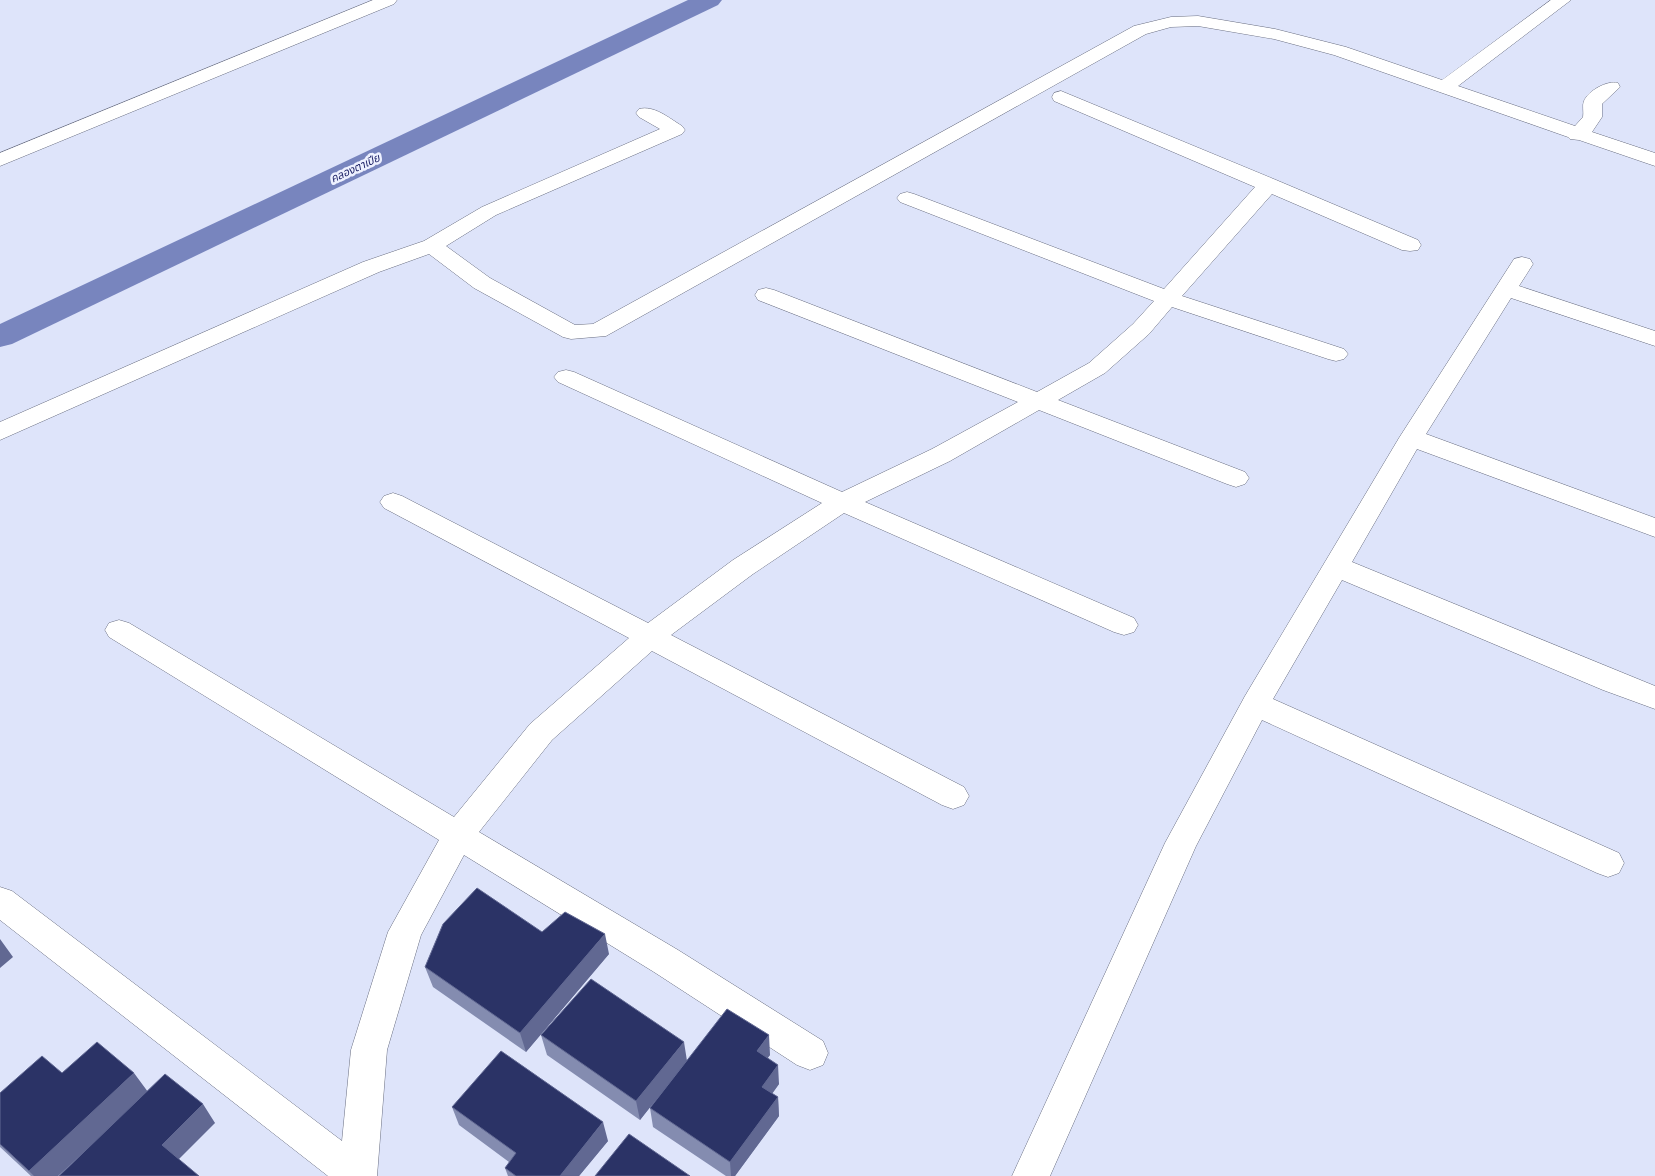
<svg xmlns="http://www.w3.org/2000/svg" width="1655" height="1176" viewBox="0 0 1655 1176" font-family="Figtree,'Noto Sans Thai',sans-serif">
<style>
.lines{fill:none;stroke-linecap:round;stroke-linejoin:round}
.canal{fill:#7885be;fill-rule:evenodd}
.minor-casing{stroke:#696e81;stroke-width:1}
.minor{fill:#fff;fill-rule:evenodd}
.wall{fill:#848cb0}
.shaded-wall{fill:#616892}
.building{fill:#2b3366;stroke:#616892}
.labels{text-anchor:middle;stroke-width:5;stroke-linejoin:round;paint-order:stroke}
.far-water-label{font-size:11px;font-style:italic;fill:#202569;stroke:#eef1ff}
</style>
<rect width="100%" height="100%" fill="#dee4fa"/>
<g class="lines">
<path class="canal" d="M688,0H722L718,5L12,344L0,347V324Z"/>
<g class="minor-casing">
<path id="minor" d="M373,0H397L394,4L0,166V153Z
M1551,0H1571L1458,86L1575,126L1583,117C1584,112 1582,105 1584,101C1588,91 1607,80 1618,83L1620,87L1602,104V117L1592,132L1655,153V166L1579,140L1570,139L1568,137L1334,55L1274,39L1198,26L1171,27L1146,34L606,336L571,339L563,337L474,288L429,254L379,272L0,440V422L363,262L424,241L482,207L660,129L639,117L636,113L639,109C654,105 669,118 682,126L685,130L682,134L496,215L446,246L490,278L575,325L593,324L1134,26L1171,17L1198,16L1275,29L1346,47L1442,80Z
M1061,91L1276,180L1418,240L1421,245L1418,250L1410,251L1402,250L1272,194L1182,296L1344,349L1348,354L1344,359L1336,361L1328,359L1172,307L1149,334L1105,373L1058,400L1245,472L1249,478L1245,484L1236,487L1227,484L1039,410L950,461L865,502L1134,618L1138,625L1134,632L1124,635L1114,632L844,513L753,574L671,635L964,787L969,796L964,805L953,809L942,805L652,651L552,740L479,832L678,950L823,1041L828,1053L823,1065L810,1070L797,1065L654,972L464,855L421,935L387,1050L377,1176H328L0,920V887L12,891L342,1141L351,1050L388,932L439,840L109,637L105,630L109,623L119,620L129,623L454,817L530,724L629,638L384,508L380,502L384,496L393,493L402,496L648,623L733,560L822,503L558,382L554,377L558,372L566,370L574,372L842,492L932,449L1018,402L758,300L755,295L758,290L766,288L774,290L1037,392L1089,363L1133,324L1154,301L900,202L897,198L900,194L907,192L914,194L1164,289L1255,187L1054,101L1052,97L1054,93Z
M1522,257L1530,259L1533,264L1519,286L1655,331V346L1511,298L1426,434L1655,518V537L1417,449L1352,562L1655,686V709L1603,690L1342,580L1273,699L1619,853L1624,863L1619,873L1608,877L1597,873L1262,720L1196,846L1050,1176H1012L1165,843L1245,696L1399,438L1514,259Z"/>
</g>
<use href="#minor" class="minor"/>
</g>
<path class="wall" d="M542,932L609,954L526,1052L433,987L425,967Z
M541,1035L687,1060L770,1055L767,1058L779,1084L772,1094L778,1097L779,1116L735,1176H726L653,1127L650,1108L657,1098L640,1120L547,1055Z
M62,1073L147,1091L215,1123L93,1144L58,1176H31L0,1147V1093Z
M452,1107L608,1141L579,1176H508L505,1168L509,1162L459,1125Z"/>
<path class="shaded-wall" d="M605,934L609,954L526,1052L520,1033Z
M0,939L13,957L0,968Z
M769,1035L770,1055L758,1071L757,1051Z
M684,1042L687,1061L640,1120L636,1101Z
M778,1065L779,1084L763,1106L762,1087Z
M134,1073L148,1092L58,1176H34L29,1171Z
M778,1097L779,1116L735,1176H731L730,1162Z
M203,1104L215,1123L175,1163L162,1145Z
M603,1122L608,1141L579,1176H560Z"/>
<path class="building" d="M477,888L542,932L565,912L605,934L520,1033L425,967L443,924Z
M591,979L684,1042L636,1101L541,1035Z
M727,1009L769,1035L757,1051L778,1065L762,1087L778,1097L730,1162L650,1108Z
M97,1042L134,1073L29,1171L0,1144V1093L42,1056L62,1073Z
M501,1051L603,1122L560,1176H516L505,1168L516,1153L452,1107Z
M165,1074L203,1104L162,1145L199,1176H59Z
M629,1134L690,1176H595Z"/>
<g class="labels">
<g class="far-water-label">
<text transform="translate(355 168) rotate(-25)" y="4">คลองตาเปีย</text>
</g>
</g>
</svg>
